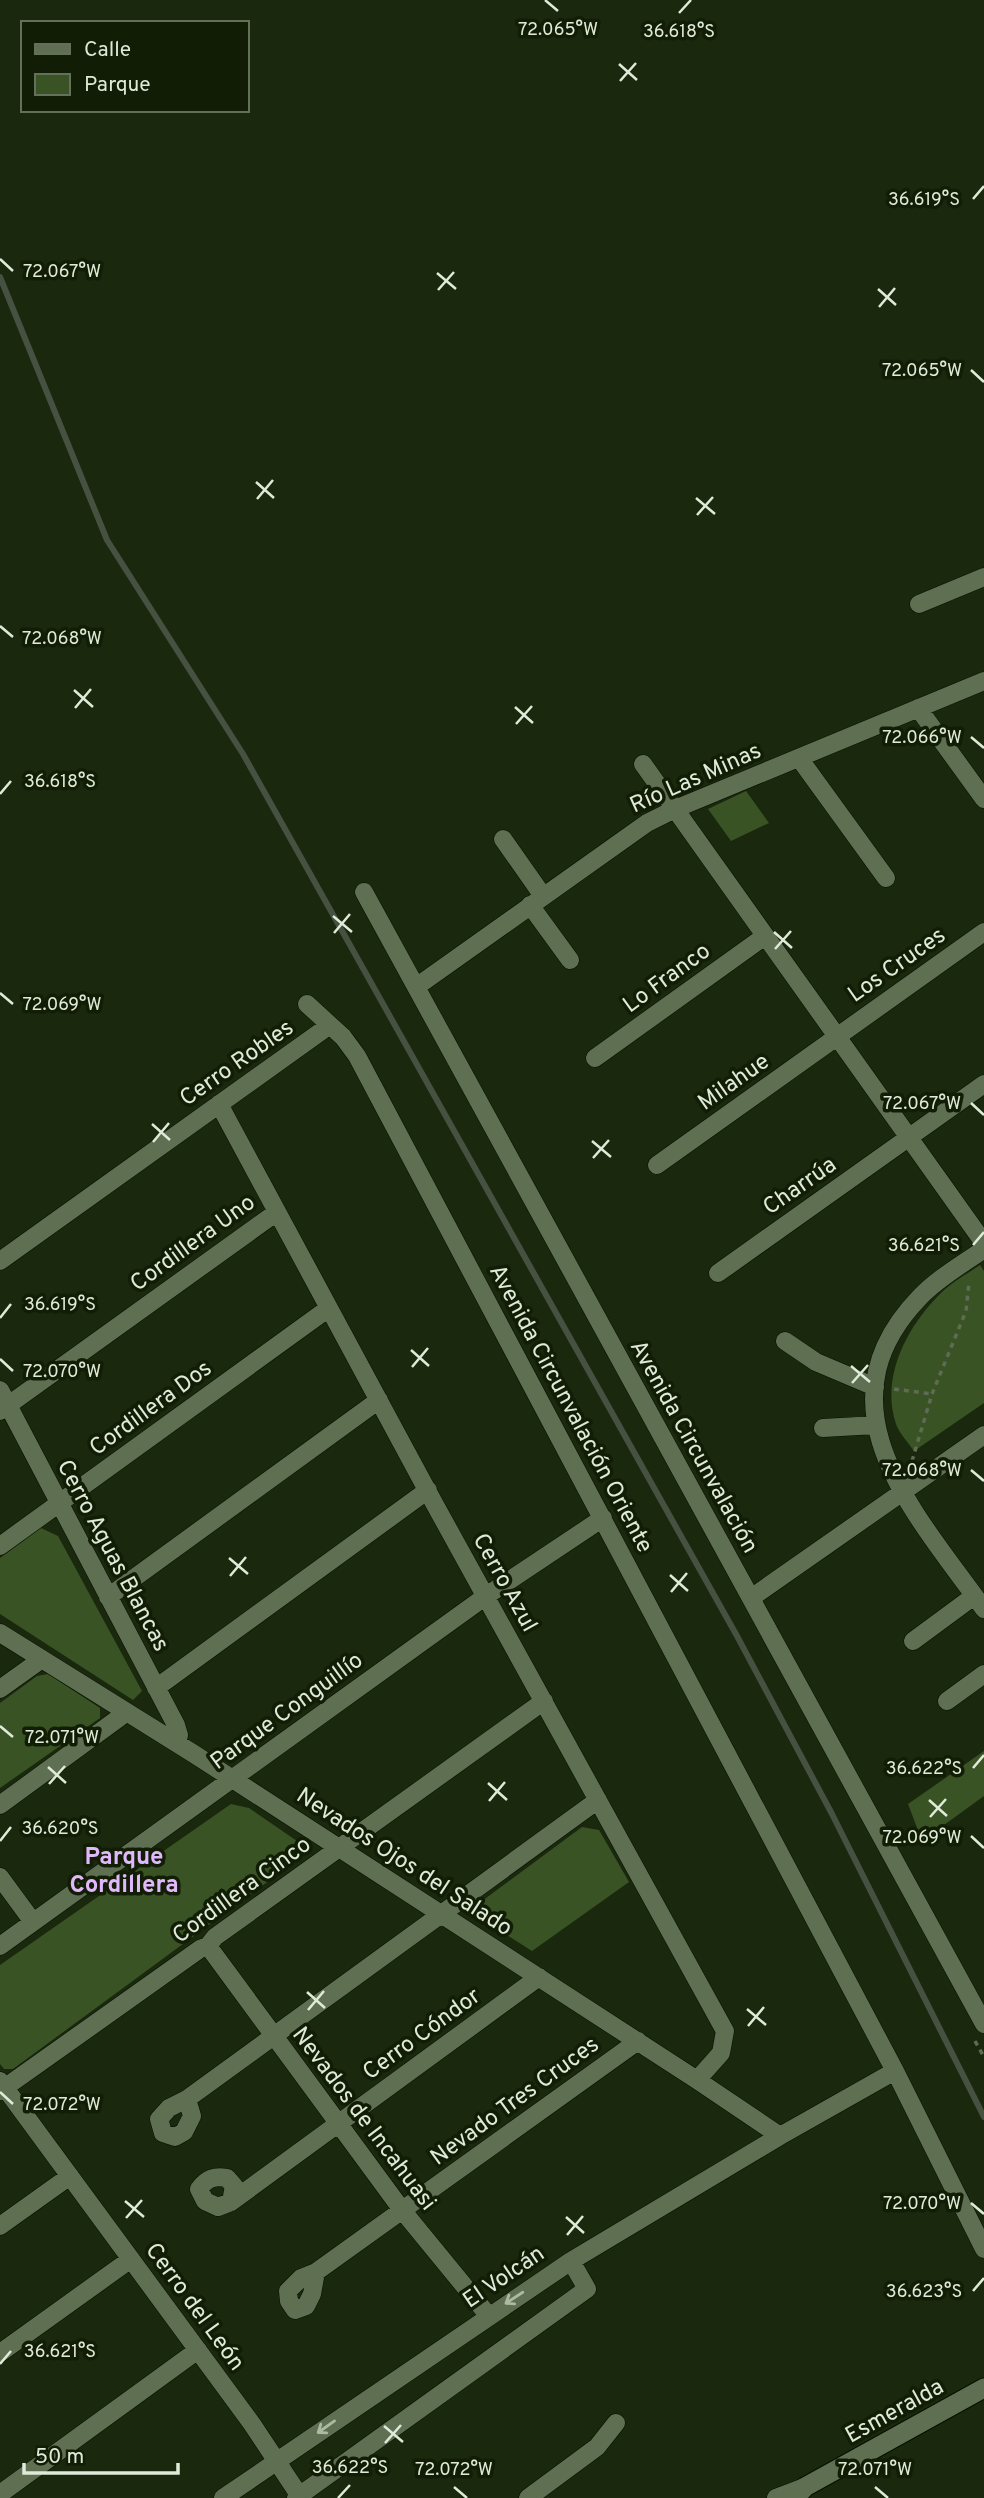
<svg xmlns="http://www.w3.org/2000/svg" width="984" height="2498" viewBox="0 0 984 2498" font-family="Overpass,sans-serif">
<style>
.green{fill:#3a5325}
.lines{fill:none;stroke-linecap:round;stroke-linejoin:round}
.stream{stroke:#475141;stroke-width:6}
.minor-casing{stroke:#051000;stroke-width:19}
.tertiary-casing{stroke:#051000;stroke-width:21}
.path{stroke:#5f6b54;stroke-width:3.5;stroke-dasharray:5 5;stroke-linecap:butt}
.minor{stroke:#5f6f52;stroke-width:18}
.tertiary{stroke:#5f6f52;stroke-width:19}
.oneway{stroke:#acb9a3}
.ticks{fill:none;stroke:#e0ead9;stroke-width:2.5}
.labels{text-anchor:middle;stroke-width:7;stroke-linejoin:round;paint-order:stroke}
.street-label{font-size:23px;fill:#e0ead9;stroke:#111e05}
.neighbourhood-label{font-size:24px;font-weight:bold;fill:#e1b8fb;stroke:#111e05}
.ticks-label{font-size:18px;text-anchor:middle;fill:#e0ead9;stroke:#111e05;stroke-width:7;stroke-linejoin:round;paint-order:stroke}
</style>
<rect width="100%" height="100%" fill="#1a280e"/>
<path class="green" d="M746,791L769,823L731,841L708,809Z
M980,1265L984,1271V1403L914,1451C908,1442 899,1433 896,1424C880,1377 908,1325 941,1293C952,1282 967,1274 980,1265Z
M41,1528L58,1536L142,1691L133,1700L0,1614V1558Z
M48,1674L100,1708V1718L0,1788V1703L37,1676Z
M984,1751V1796L922,1841L908,1804Z
M231,1804L249,1808L300,1843L293,1863L13,2069H4L0,2064V1965Z
M582,1827L599,1830L629,1882L532,1951L480,1918L478,1904Z"/>
<g class="lines">
<path class="stream" d="M0,277L107,540L243,754L737,1636L832,1814L984,2117"/>
<g class="minor-casing">
<path id="minor" d="M919,604L984,577
M918,708L984,799
M799,758L886,878
M643,764L984,1243
M503,839L543,896
M364,892L984,2024
M530,905L570,960
M416,987L647,823L675,809L984,681
M307,1004L343,1037L357,1056L895,2071L984,2249
M595,1058L765,936
M219,1104L434,1503L725,2031L721,2053L697,2080
M657,1165L984,932
M984,1249C963,1264 938,1278 920,1297C813,1407 917,1515 984,1609
M0,1261L330,1025
M718,1273L984,1084
M785,1341L816,1362L875,1387
M0,1390L176,1725L179,1735L177,1743
M0,1411L277,1212
M823,1428L876,1425
M0,1546L329,1308
M108,1597L379,1400
M751,1598L984,1435
M0,1633L194,1754L697,2080L780,2136
M913,1641L974,1596
M156,1688L428,1490
M0,1689L42,1659
M947,1701L984,1674
M0,1805L127,1712
M0,1877L33,1922
M0,1946L486,1596L603,1518
M208,1946L402,2210L488,2315
M0,2081L252,2424L301,2498
M0,2091L200,1949L208,1946L215,1937L544,1701
M187,2099L192,2116L184,2132L175,2137L163,2133L159,2119L169,2108L187,2099L598,1800
M231,2202L234,2186L227,2178C214,2176 207,2178 199,2189L205,2201L218,2207L231,2202L539,1977
M0,2226L70,2176
M316,2272L312,2294L306,2306L295,2310L289,2301L288,2291L301,2278L316,2272L638,2041
M0,2353L131,2259
M0,2494L198,2350
M223,2498L571,2261L780,2136L895,2071
M296,2498L587,2289L571,2261
M528,2498L597,2447L616,2423
M776,2498L805,2487"/>
</g>
<g class="tertiary-casing">
<path id="tertiary" d="M795,2498L805,2487L984,2388"/>
</g>
<path class="path" d="M894,1389L932,1394
M912,1461L932,1394L966,1311L969,1283
M975,2041L984,2057"/>
<use href="#minor" class="minor"/>
<use href="#tertiary" class="tertiary"/>
</g>
<defs><path id="oneway-shaft" d="M-6 0H5M1.5-3L5.5 0L1.5 3" fill="none" stroke-width="1.6" stroke-linecap="round" stroke-linejoin="round" transform="scale(1.75)"/></defs>
<g class="oneway">
<use href="#oneway-shaft" transform="translate(514 2298) rotate(147)"/>
<use href="#oneway-shaft" transform="translate(326 2427) rotate(145)"/>
</g>
<path class="ticks" d="M545,0L558,11M679,13L691,0M619,64L637,80M620,81L636,63M973,199L984,186M0,259L13,271M437,273L456,289M878,289L896,305M438,290L454,272M879,307L895,288M971,370L984,382M256,482L274,498M696,498L715,514M257,499L273,480M697,515L713,497M0,626L13,637M74,690L93,707M515,707L533,723M75,708L91,689M516,724L532,706M971,737L984,748M0,794L11,781M333,916L352,932M774,932L792,948M334,933L350,914M775,949L791,931M0,993L13,1004M971,1103L984,1115M152,1124L170,1140M592,1141L611,1157M153,1142L169,1123M593,1158L609,1140M973,1245L984,1232M0,1318L11,1304M411,1350L429,1366M0,1359L13,1371M851,1366L870,1382M412,1367L428,1348M852,1383L868,1365M971,1470L984,1481M229,1558L248,1574M670,1575L688,1591M230,1576L246,1557M671,1592L687,1573M0,1726L13,1737M48,1767L66,1783M973,1768L984,1755M488,1783L507,1800M49,1784L65,1766M929,1800L947,1816M489,1801L505,1782M930,1817L946,1799M971,1836L984,1848M0,1841L11,1827M307,1992L325,2008M747,2009L766,2025M308,2010L324,1991M748,2026L764,2007M0,2092L13,2104M125,2201L144,2217M971,2203L984,2214M566,2217L584,2233M126,2218L142,2200M567,2235L583,2216M973,2291L984,2278M0,2364L11,2351M384,2426L403,2442M385,2443L401,2425M454,2487L467,2498M875,2487L888,2498M338,2498L350,2485"/>
<g class="labels">
<g class="street-label">
<text transform="translate(695 777) rotate(-24)" y="8">Río Las Minas</text>
<text transform="translate(896 964) rotate(-35)" y="8">Los Cruces</text>
<text transform="translate(666 977) rotate(-36)" y="8">Lo Franco</text>
<text transform="translate(236 1062) rotate(-35)" y="8">Cerro Robles</text>
<text transform="translate(733 1081) rotate(-35)" y="8">Milahue</text>
<text transform="translate(799 1185) rotate(-35)" y="8">Charrúa</text>
<text transform="translate(192 1242) rotate(-36)" y="8">Cordillera Uno</text>
<text transform="translate(150 1407) rotate(-36)" y="8">Cordillera Dos</text>
<text transform="translate(572 1408) rotate(62)" y="8">Avenida Circunvalación Oriente</text>
<text transform="translate(695 1446) rotate(61)" y="8">Avenida Circunvalación</text>
<text transform="translate(114 1555) rotate(62)" y="8">Cerro Aguas Blancas</text>
<text transform="translate(506 1582) rotate(61)" y="8">Cerro Azul</text>
<text transform="translate(286 1710) rotate(-36)" y="8">Parque Conguillío</text>
<text transform="translate(405 1861) rotate(33)" y="8">Nevados Ojos del Salado</text>
<text transform="translate(241 1889) rotate(-36)" y="8">Cordillera Cinco</text>
<text transform="translate(421 2033) rotate(-36)" y="8">Cerro Cóndor</text>
<text transform="translate(514 2100) rotate(-36)" y="8">Nevado Tres Cruces</text>
<text transform="translate(365 2118) rotate(53)" y="8">Nevados de Incahuasi</text>
<text transform="translate(503 2276) rotate(-34)" y="8">El Volcán</text>
<text transform="translate(196 2306) rotate(54)" y="8">Cerro del León</text>
<text transform="translate(894 2410) rotate(-29)" y="8">Esmeralda</text>
</g>
<g class="neighbourhood-label">
<text x="124" y="1864">Parque<tspan x="124" dy="28">Cordillera</tspan></text>
</g>
</g>
<g class="ticks-label">
<text x="558" y="35">72.065°W</text>
<text x="679" y="37">36.618°S</text>
<text x="924" y="205">36.619°S</text>
<text x="62" y="277">72.067°W</text>
<text x="922" y="376">72.065°W</text>
<text x="62" y="644">72.068°W</text>
<text x="922" y="743">72.066°W</text>
<text x="60" y="787">36.618°S</text>
<text x="62" y="1010">72.069°W</text>
<text x="922" y="1109">72.067°W</text>
<text x="924" y="1251">36.621°S</text>
<text x="60" y="1310">36.619°S</text>
<text x="62" y="1377">72.070°W</text>
<text x="922" y="1476">72.068°W</text>
<text x="62" y="1743">72.071°W</text>
<text x="924" y="1774">36.622°S</text>
<text x="60" y="1834">36.620°S</text>
<text x="922" y="1843">72.069°W</text>
<text x="62" y="2110">72.072°W</text>
<text x="922" y="2209">72.070°W</text>
<text x="924" y="2297">36.623°S</text>
<text x="60" y="2357">36.621°S</text>
<text x="350" y="2473">36.622°S</text>
<text x="454" y="2475">72.072°W</text>
<text x="875" y="2475">72.071°W</text>
</g>
<rect x="21" y="21" width="228" height="91" fill="#111e05" stroke="#64705a" stroke-width="2"/>
<rect x="35" y="44" width="35" height="10" fill="#5f6f52" stroke="#64705a" stroke-width="2"/>
<text x="84" y="56" font-size="21" fill="#e0ead9">Calle</text>
<rect x="35" y="74" width="35" height="21" fill="#3a5325" stroke="#64705a" stroke-width="2"/>
<text x="84" y="91" font-size="21" fill="#e0ead9">Parque</text>
<path d="M24 2463v10h154v-10" fill="none" stroke="#e0ead9" stroke-width="3.5"/>
<text x="35" y="2463" font-size="21" fill="#e0ead9" stroke="#111e05" stroke-width="5" paint-order="stroke">50 m</text>
</svg>
